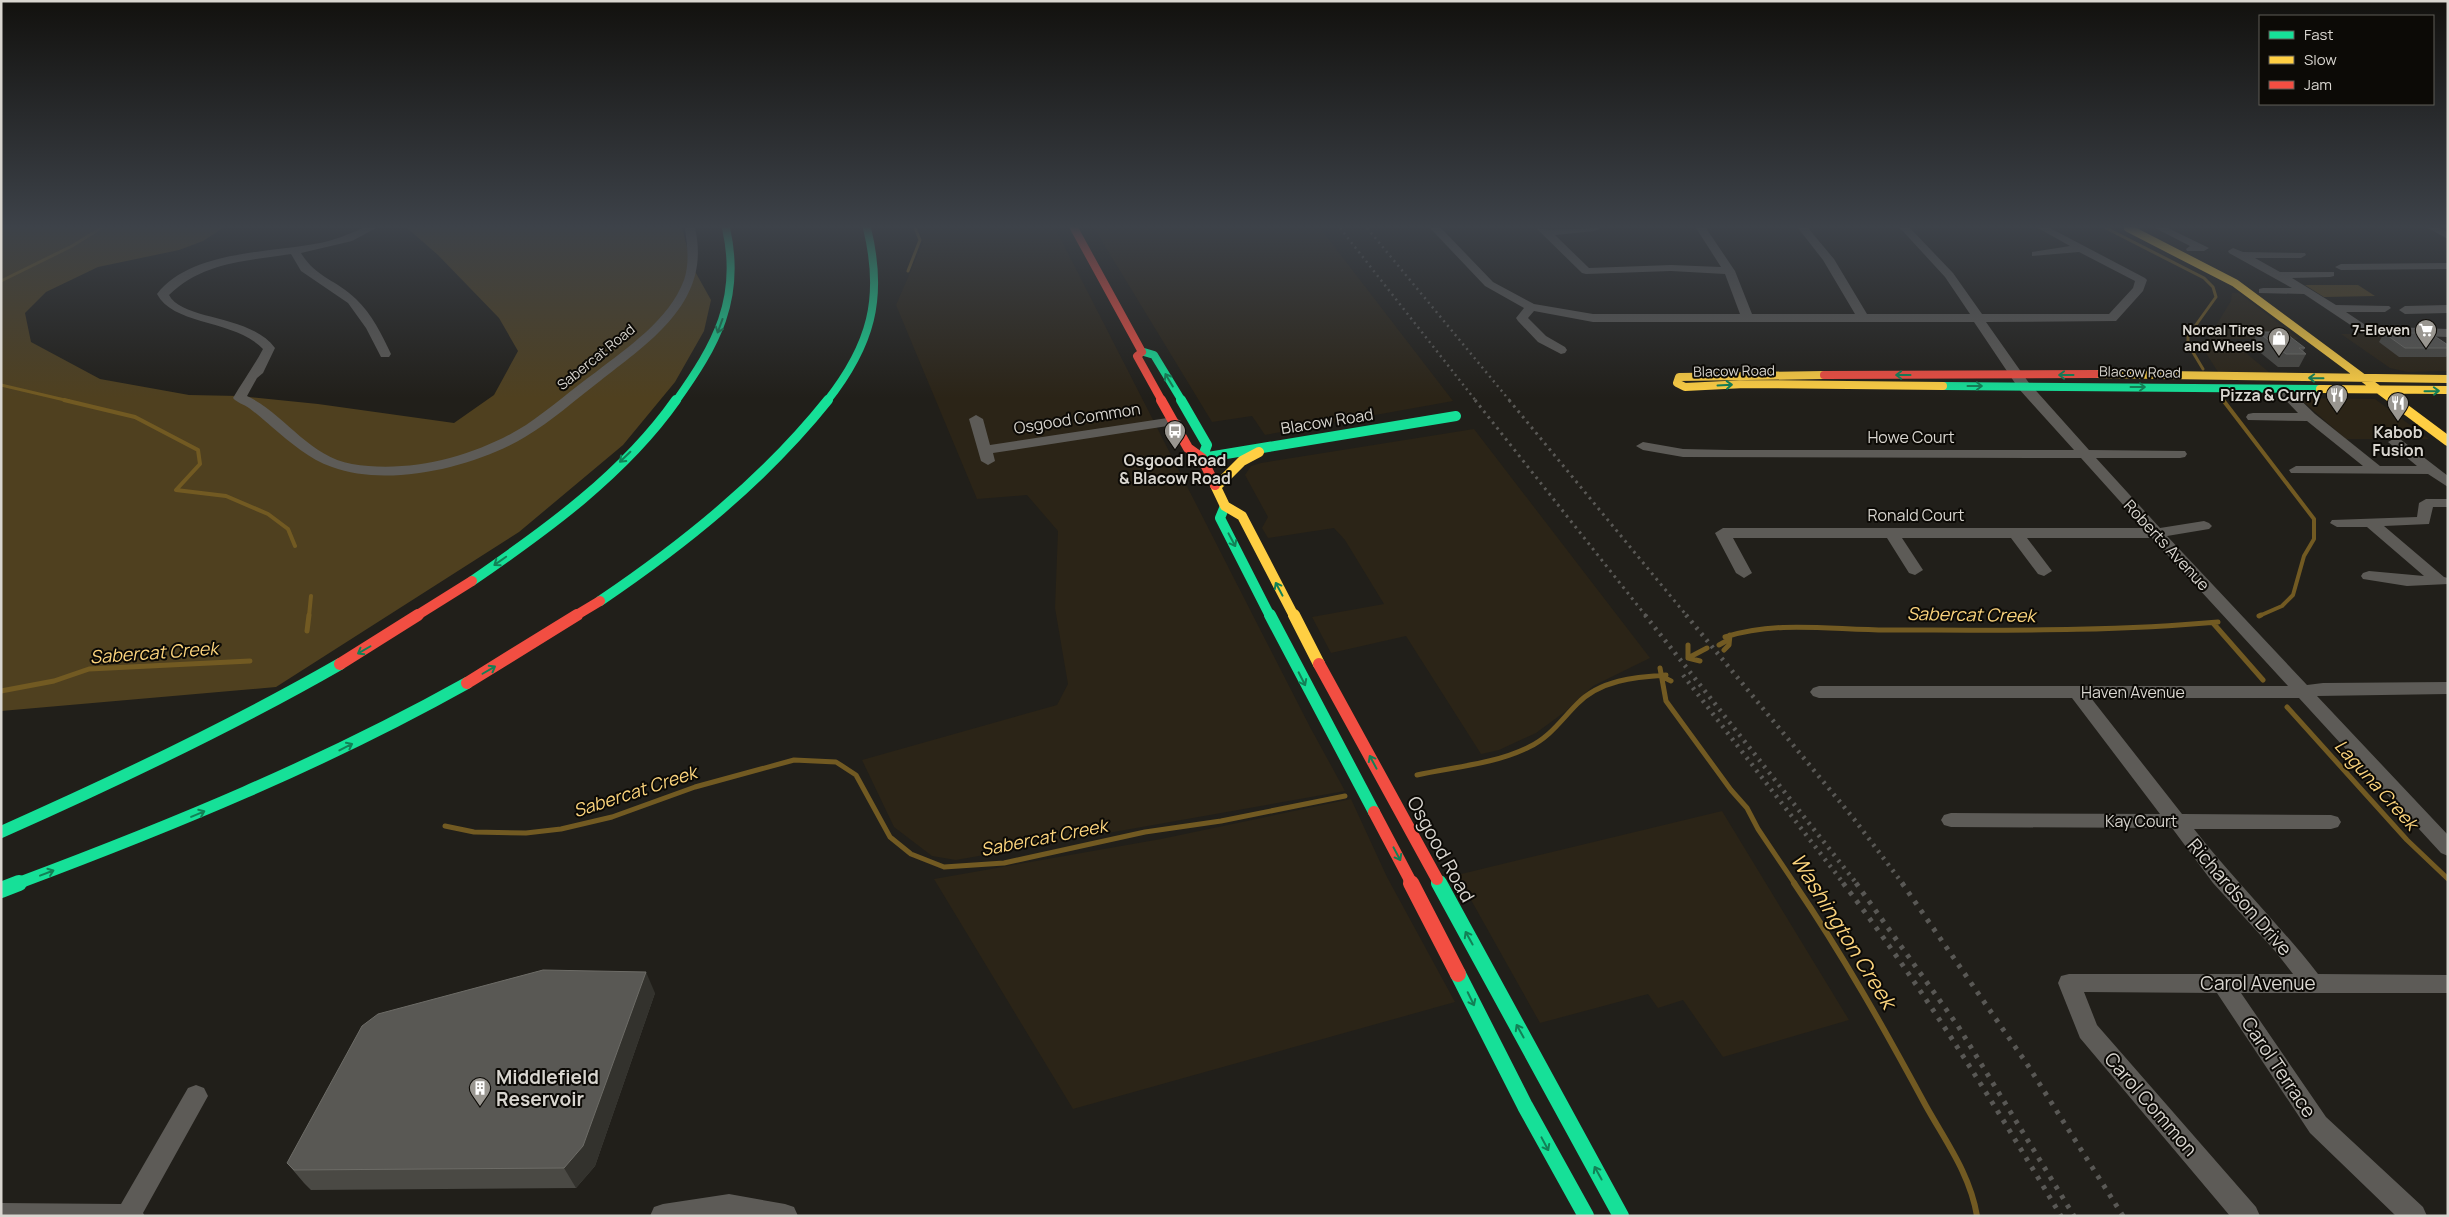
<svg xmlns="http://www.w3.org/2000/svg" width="2449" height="1217" viewBox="0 0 2449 1217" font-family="Manrope,sans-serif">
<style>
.built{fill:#2b2417}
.green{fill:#4f401f}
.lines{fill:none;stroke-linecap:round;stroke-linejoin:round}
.stream-far3{stroke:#725a22;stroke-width:3}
.stream-far2{stroke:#725a22;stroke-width:4}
.stream-far1{stroke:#725a22;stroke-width:5}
.stream{stroke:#725a22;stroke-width:6}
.street{fill:#5d5b57;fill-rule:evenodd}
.fast-far3{stroke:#16e098;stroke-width:8}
.fast-far2{stroke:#16e098;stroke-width:10}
.fast-far1{stroke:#16e098;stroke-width:12}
.fast{stroke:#16e098;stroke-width:16}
.slow-far2{stroke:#ffcf43;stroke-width:8}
.slow-far1{stroke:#ffcf43;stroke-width:10}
.slow{stroke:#ffcf43;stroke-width:12}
.jam-far3{stroke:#f24e42;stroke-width:8}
.jam-far2{stroke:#f24e42;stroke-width:10}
.jam-far1{stroke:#f24e42;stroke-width:12}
.jam{stroke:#f24e42;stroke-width:16}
.rail-far3{stroke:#595855;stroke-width:2.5;stroke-dasharray:2 4;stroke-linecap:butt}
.rail-far2{stroke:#595855;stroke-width:3;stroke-dasharray:2.5 4.5;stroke-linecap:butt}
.rail-far1{stroke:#595855;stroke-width:4.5;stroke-dasharray:2.5 5.5;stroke-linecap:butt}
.rail{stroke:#595855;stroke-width:5;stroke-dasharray:4 7;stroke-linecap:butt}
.wall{fill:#4a4944}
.shaded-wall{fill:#33322d}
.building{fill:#595854;stroke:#6d6c67}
.oneway{stroke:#128056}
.labels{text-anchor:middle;stroke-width:4;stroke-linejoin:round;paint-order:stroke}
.far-poi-label{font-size:14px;font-weight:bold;fill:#d9d6d0;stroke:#0c0a06;text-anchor:end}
.far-street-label{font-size:14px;fill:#d9d6d0;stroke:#0c0a06}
.poi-label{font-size:16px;font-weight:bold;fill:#d9d6d0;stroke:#0c0a06}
.street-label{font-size:16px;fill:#d9d6d0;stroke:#0c0a06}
.water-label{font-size:18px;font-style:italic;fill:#fcd47d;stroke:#0c0a06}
.near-street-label{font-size:19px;fill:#d9d6d0;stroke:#0c0a06}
.near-poi-label{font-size:19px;font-weight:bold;fill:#d9d6d0;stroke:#0c0a06;text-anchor:start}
.near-water-label{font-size:21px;font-style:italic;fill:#fcd47d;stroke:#0c0a06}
</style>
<rect width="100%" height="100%" fill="#211f1a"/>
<path class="built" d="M919,228H1055L1310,727L1345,791L956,860L932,856L894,827L862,760L1057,705L1068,684L1055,608L1058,531L1027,495L977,499L896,305L923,243Z
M1094,228H1320L1453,401L1265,435L1252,416L1212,422Z
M2232,293H2239L2299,339H2229L2270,373L2218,372L2204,350L2207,340L2231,301Z
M2341,334H2417L2448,354V371L2408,372L2390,368Z
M2299,398L2375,399L2429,439H2346Z
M1474,429L1650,658L1593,686L1566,711L1536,733L1499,750L1481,754L1406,636L1331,653L1312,617L1384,604L1345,540L1334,528L1268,538L1262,528L1268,517L1245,475L1251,466L1261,463Z
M1351,799L1387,877L1455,1002L1073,1109L934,879L1161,839Z
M1722,811L1849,1020L1723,1057L1683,1000L1658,1008L1648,994L1540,1023L1457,875Z"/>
<path class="green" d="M1,228H223L203,241L179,250L98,267L46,292L25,313L31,342L100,379L189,395L239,396L318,404L454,423L494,395L518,351L499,318L438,255L407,228H682L692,266L711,300L704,331L675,382L623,445L519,532L276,687L1,711Z
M2305,285H2358L2375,296L2324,297Z"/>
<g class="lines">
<path class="stream-far3" d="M2106,228L2204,278L2213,287L2216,297L2188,336V344L2203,369
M908,271L920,240L915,228
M1,281L72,246L101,228
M1,385L69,401
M2222,398L2224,401"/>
<path class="stream-far2" d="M64,400L135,417L198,450L200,464L176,490L226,496L268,514L288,529L295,546
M2223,400L2314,519V539L2304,556L2293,595L2282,606L2259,616
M309,616L311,596"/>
<path class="stream-far1" d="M2259,616L2261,615
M2213,623L2263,680
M307,631L309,615
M1725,637C1778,620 1832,630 1887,630C1998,630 2108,632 2218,622
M1688,645V658
M1719,645L1728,640
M1724,650L1729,645L1730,635
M1688,658L1707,648
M1688,658L1700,661
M1660,668L1666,701L1731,790L1747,808L1758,829L1795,884
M1661,676L1671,681
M1,691L54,681L89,669L250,661
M2287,707L2407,840L2448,879
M1417,775C1453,767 1495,764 1529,747C1550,737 1561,720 1577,704C1600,680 1635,677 1666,675
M445,826L474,832L526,833L561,829L612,817L695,787L794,760L836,762L856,775L890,837L911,854L944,867L1004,863L1145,832L1221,821L1345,796"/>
<path class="stream" d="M1794,883C1843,955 1885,1030 1926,1106C1946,1142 1970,1174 1977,1216"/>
<path class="street" d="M363,228H376L352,241L301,253C316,278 337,280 356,299C372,314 382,335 391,354L389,357H381L366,328L348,303L301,271L291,254C246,261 203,262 169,295C183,321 250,314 275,348L263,373L257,378L247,396C285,414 308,456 352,464C410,474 477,456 526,425C550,409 572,389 596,372C628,347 669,320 684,280C690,262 687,246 685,228H695C712,301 651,341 600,381C575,400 552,421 525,437C475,467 388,488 332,467C309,459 291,443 272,427C265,421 257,414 249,408C244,404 237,403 233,398C243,381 254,366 263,349C234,319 174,326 157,294C191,250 270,253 320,243C335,240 349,234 363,228Z
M1430,228H1441L1493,282L1534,304L1593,314H1740L1725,274L1671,271L1586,274L1582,273L1536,228L1549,230L1600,228L1595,231L1555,235L1589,268L1671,265L1721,267L1696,228H1706L1735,271L1752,314H1855L1823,260L1798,228H1808L1834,259L1867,314H1970L1945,277L1900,228H1910L1953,273L1982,314H2109L2133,288L2135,281L2079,252L2032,256V252L2070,246L2038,228H2050L2145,278L2147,280L2143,291L2116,321L1986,322L2029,383L2089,450L2185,451L2187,454L2185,457L2180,458H2096L2160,528L2204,521L2209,523L2212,526L2209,529L2167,536L2307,685L2323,683L2448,682V694L2317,696L2448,835V856L2441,853L2299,698H2091L2182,814L2331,815L2338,817L2341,822L2338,827L2331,829H2194C2233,879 2279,924 2318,974L2448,975V993H2241L2326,1117L2423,1207L2427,1216H2396L2310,1133L2217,993L2084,992L2097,1025L2256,1207L2260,1216H2230L2080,1038L2058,983L2061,976L2069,974H2293L2275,951L2213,883L2172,828L1951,827L1944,825L1941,820L1944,815L1951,813L2160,814L2072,698H1819L1813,696L1810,692L1813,688L1819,686H2288L2152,538H2027L2052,571L2044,576L2038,574L2011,538H1902L1923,570L1915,575L1909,573L1887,538H1733L1752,573L1744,578L1736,573L1715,533L1723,528H2144L2081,458L1683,457L1643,450L1636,446L1643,442L1683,449L1729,450H2074L2019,389L1974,322H1593L1534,311L1528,318L1546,336L1565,347L1567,350L1565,353L1561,354L1538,342L1518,321L1516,318L1524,308L1485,286Z
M2155,228H2168L2209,248L2204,251H2187L2186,249L2190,246Z
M2428,228H2440L2448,232V239Z
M2233,248L2243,252L2305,253L2306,255L2301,258H2255L2280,272H2334V276L2330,277L2292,278L2336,305L2389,306L2391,308L2385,312H2346L2367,326L2448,329V337L2364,334L2304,294L2259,293V289L2263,288H2292L2229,253L2228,251Z
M2448,263V269L2341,270L2335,267L2341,264Z
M2448,305V313L2405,314L2399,310L2405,306Z
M2282,386L2287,387L2315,414L2380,466H2417L2388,442L2395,438L2400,439L2448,476V487L2428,474L2291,473L2289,470L2296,466H2363L2307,421L2248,420L2246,417L2248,414L2253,413H2298L2276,390Z
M976,415L983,419L990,445L1174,417L1181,421L1174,425L993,453L995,461L988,465L981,461L969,419Z
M2426,499H2448V507H2433L2429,524L2384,526L2444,577L2448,578V584L2407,586L2363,579L2361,576L2363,573L2369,571L2424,576L2367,527H2337L2330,523L2332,520L2417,517L2419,503Z
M196,1085L204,1088L208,1096L143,1213L145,1216H1V1203L121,1204L188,1088Z
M729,1194L785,1204L794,1207L798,1216H650L654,1207L663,1204Z"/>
<path class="fast-far3" d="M1144,352L1154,355L1182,401
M1943,386L2320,389
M676,401C716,345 742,299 726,228
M827,401C871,345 884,298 867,228"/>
<path class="fast-far2" d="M1181,400L1207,445L1202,458
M1202,458L1456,416
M1225,506L1220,518L1270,616
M472,581C546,530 624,474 676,400
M600,601C684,544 764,480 828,400"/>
<path class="fast-far1" d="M1270,615L1374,812
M1,832C116,781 230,727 340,664
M1437,879L1440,884
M16,884C171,826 322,764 467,683"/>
<path class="fast" d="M1439,883L1621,1216
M1,890L19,883
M1458,974L1525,1106L1586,1216"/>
<path class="slow-far2" d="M2128,228L2235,283L2394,401
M2096,374L2448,379
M1824,375L1679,377L1677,383L1685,387L1745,384L1943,386
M2320,389L2448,390"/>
<path class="slow-far1" d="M2393,400L2448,441
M1215,485L1225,506L1242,516L1294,616
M1216,487L1242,461L1259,452"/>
<path class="slow" d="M1294,615L1319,664"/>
<path class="jam-far3" d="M1074,228L1142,352
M1142,352L1137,356L1162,401
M1824,375L2096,374"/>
<path class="jam-far2" d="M1161,400L1188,448L1202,458L1215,485
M416,616L472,581
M575,616L600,601"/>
<path class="jam-far1" d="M340,664L418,615
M1319,664L1437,879
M467,683L577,615
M1374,812L1412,884"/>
<path class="jam" d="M1411,883L1458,974"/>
<path class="rail-far3" d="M1340,228L1476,401
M1367,228L1510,401"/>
<path class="rail-far2" d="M1475,400L1646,616
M1509,400L1687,616"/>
<path class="rail-far1" d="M1645,615L1857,884
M1686,615L1854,819L1903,884
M1683,675L1844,884"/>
<path class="rail" d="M1843,883C1924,989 1993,1102 2061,1216
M1856,883L1958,1026L2074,1216
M1902,883L2027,1064L2123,1216"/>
</g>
<path class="wall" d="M2258,332L2305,348L2303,351L2306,354L2299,367H2278L2251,345Z
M2384,333L2448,348V355L2446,357H2399L2379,342Z
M655,993L595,1166L576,1188L311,1190L304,1183L287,1163Z"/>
<path class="shaded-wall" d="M646,972L655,993L595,1166L576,1188L564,1168Z"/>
<path class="building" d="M2258,332H2284L2305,348H2299L2306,354H2286Z
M2384,333H2430L2448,345V348H2405Z
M543,970L646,972L583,1146L564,1168L294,1170L287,1163L362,1026L378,1014Z"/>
<defs><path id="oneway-shaft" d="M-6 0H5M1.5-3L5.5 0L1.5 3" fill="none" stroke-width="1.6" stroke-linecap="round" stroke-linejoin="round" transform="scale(1.25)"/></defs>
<g class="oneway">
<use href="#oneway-shaft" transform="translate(720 326) rotate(110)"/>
<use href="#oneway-shaft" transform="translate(1903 375) rotate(-180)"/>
<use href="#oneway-shaft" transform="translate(2066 375) rotate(180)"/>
<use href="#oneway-shaft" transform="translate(2316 378) rotate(-179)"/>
<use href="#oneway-shaft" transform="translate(1169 380) rotate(-121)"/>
<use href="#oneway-shaft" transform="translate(1725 385) rotate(-3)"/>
<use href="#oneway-shaft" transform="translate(1975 386)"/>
<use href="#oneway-shaft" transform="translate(2138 387)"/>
<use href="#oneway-shaft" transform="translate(2432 391) rotate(-1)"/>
<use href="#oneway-shaft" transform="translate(625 457) rotate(136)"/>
<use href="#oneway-shaft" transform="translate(1232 540) rotate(62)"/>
<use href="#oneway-shaft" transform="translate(500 561) rotate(145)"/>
<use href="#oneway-shaft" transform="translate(1279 589) rotate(-118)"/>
<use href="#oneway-shaft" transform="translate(364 650) rotate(150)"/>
<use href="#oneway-shaft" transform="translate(489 670) rotate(-30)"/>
<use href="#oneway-shaft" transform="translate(1302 679) rotate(63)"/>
<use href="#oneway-shaft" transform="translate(346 747) rotate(-27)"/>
<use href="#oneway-shaft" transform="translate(1373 762) rotate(-118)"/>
<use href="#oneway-shaft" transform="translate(198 814) rotate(-23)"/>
<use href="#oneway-shaft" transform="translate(1397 854) rotate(62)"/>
<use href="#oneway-shaft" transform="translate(47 873) rotate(-21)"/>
<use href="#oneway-shaft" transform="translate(1469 938) rotate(-119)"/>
<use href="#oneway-shaft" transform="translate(1471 999) rotate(64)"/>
<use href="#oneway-shaft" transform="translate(1520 1031) rotate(-119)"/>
<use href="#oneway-shaft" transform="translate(1545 1144) rotate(62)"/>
<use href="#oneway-shaft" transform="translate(1598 1173) rotate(-119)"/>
</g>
<linearGradient id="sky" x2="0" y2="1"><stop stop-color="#12110e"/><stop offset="0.57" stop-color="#3d4249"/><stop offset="1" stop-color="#3d4249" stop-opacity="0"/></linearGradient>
<rect width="2449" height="398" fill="url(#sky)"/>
<defs>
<g id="supermarket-pin" transform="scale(1.125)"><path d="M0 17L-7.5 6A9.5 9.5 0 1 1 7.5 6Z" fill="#999690" stroke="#0c0a06"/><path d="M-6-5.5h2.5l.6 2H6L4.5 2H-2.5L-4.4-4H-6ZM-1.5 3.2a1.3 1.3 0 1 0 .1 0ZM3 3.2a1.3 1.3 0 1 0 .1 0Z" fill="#fff"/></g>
<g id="shop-pin" transform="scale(1.125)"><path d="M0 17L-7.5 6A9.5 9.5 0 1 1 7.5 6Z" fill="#999690" stroke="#0c0a06"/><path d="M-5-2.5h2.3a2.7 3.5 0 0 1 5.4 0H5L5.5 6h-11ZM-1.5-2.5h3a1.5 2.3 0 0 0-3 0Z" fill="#fff"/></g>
<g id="restaurant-pin" transform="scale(1.125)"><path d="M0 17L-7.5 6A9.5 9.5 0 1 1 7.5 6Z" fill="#999690" stroke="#0c0a06"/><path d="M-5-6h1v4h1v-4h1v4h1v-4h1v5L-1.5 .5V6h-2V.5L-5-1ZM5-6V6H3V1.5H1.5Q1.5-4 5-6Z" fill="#fff"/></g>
<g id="bus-pin" transform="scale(1.125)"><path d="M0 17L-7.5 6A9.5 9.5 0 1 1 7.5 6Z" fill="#999690" stroke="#0c0a06"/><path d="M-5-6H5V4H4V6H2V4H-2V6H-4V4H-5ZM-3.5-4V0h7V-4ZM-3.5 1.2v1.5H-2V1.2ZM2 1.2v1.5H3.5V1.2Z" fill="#fff"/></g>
<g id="building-pin" transform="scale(1.125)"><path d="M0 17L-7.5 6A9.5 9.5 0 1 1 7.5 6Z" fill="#999690" stroke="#0c0a06"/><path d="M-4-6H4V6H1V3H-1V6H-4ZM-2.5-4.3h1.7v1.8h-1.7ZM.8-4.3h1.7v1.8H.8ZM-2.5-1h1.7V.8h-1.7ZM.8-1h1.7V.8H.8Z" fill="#fff"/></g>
</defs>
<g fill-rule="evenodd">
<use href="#supermarket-pin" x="2426" y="330"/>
<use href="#shop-pin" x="2279" y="338"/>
<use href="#restaurant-pin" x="2337" y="395"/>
<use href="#restaurant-pin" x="2398" y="403"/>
<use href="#bus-pin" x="1175" y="431"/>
<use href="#building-pin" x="480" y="1088"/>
</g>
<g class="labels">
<g class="far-poi-label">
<text x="2263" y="335">Norcal Tires<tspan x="2263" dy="16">and Wheels</tspan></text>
<text x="2410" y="335">7-Eleven</text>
</g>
<g class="far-street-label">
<text transform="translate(596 357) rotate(-39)" y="5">Sabercat Road</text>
<text transform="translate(1734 371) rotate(-1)" y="5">Blacow Road</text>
<text transform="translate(2140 372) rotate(1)" y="5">Blacow Road</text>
</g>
<g class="poi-label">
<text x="2321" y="401" text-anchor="end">Pizza &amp; Curry</text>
<text x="2398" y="438">Kabob<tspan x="2398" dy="18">Fusion</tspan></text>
<text x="1175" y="466">Osgood Road<tspan x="1175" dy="18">&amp; Blacow Road</tspan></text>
</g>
<g class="street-label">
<text transform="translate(1077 418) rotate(-9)" y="6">Osgood Common</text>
<text transform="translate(1327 421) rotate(-9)" y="6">Blacow Road</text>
<text x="1911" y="443">Howe Court</text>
<text x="1916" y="521">Ronald Court</text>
<text transform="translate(2167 545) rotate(47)" y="6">Roberts Avenue</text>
<text x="2133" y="698">Haven Avenue</text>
<text x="2141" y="827">Kay Court</text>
</g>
<g class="water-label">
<text transform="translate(1971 615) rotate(1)" y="6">Sabercat Creek</text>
<text transform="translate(154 653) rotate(-4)" y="6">Sabercat Creek</text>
<text transform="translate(2376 785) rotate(48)" y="6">Laguna Creek</text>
<text transform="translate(635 792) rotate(-18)" y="6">Sabercat Creek</text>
<text transform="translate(1044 838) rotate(-11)" y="6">Sabercat Creek</text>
</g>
<g class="near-street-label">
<text transform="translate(1441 849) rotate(61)" y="7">Osgood Road</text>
<text transform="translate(2240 897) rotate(49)" y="7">Richardson Drive</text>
<text x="2258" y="990">Carol Avenue</text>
<text transform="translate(2279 1067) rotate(56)" y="7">Carol Terrace</text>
<text transform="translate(2151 1104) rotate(49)" y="7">Carol Common</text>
</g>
<g class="near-poi-label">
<text x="496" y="1084">Middlefield<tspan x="496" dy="22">Reservoir</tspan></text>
</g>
<g class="near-water-label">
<text transform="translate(1843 931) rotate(58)" y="7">Washington Creek</text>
</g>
</g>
<rect width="2449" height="1217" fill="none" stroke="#d9d6d0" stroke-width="5"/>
<rect x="2259" y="15" width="175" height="90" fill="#0c0a06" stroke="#5e5c57"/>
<rect x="2269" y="31" width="25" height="8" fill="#16e098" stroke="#5e5c57"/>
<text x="2304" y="40" font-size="15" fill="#d9d6d0">Fast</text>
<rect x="2269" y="56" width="25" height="8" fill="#ffcf43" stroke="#5e5c57"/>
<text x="2304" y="65" font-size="15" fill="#d9d6d0">Slow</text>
<rect x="2269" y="81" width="25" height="8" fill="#f24e42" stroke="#5e5c57"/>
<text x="2304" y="90" font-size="15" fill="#d9d6d0">Jam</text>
</svg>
